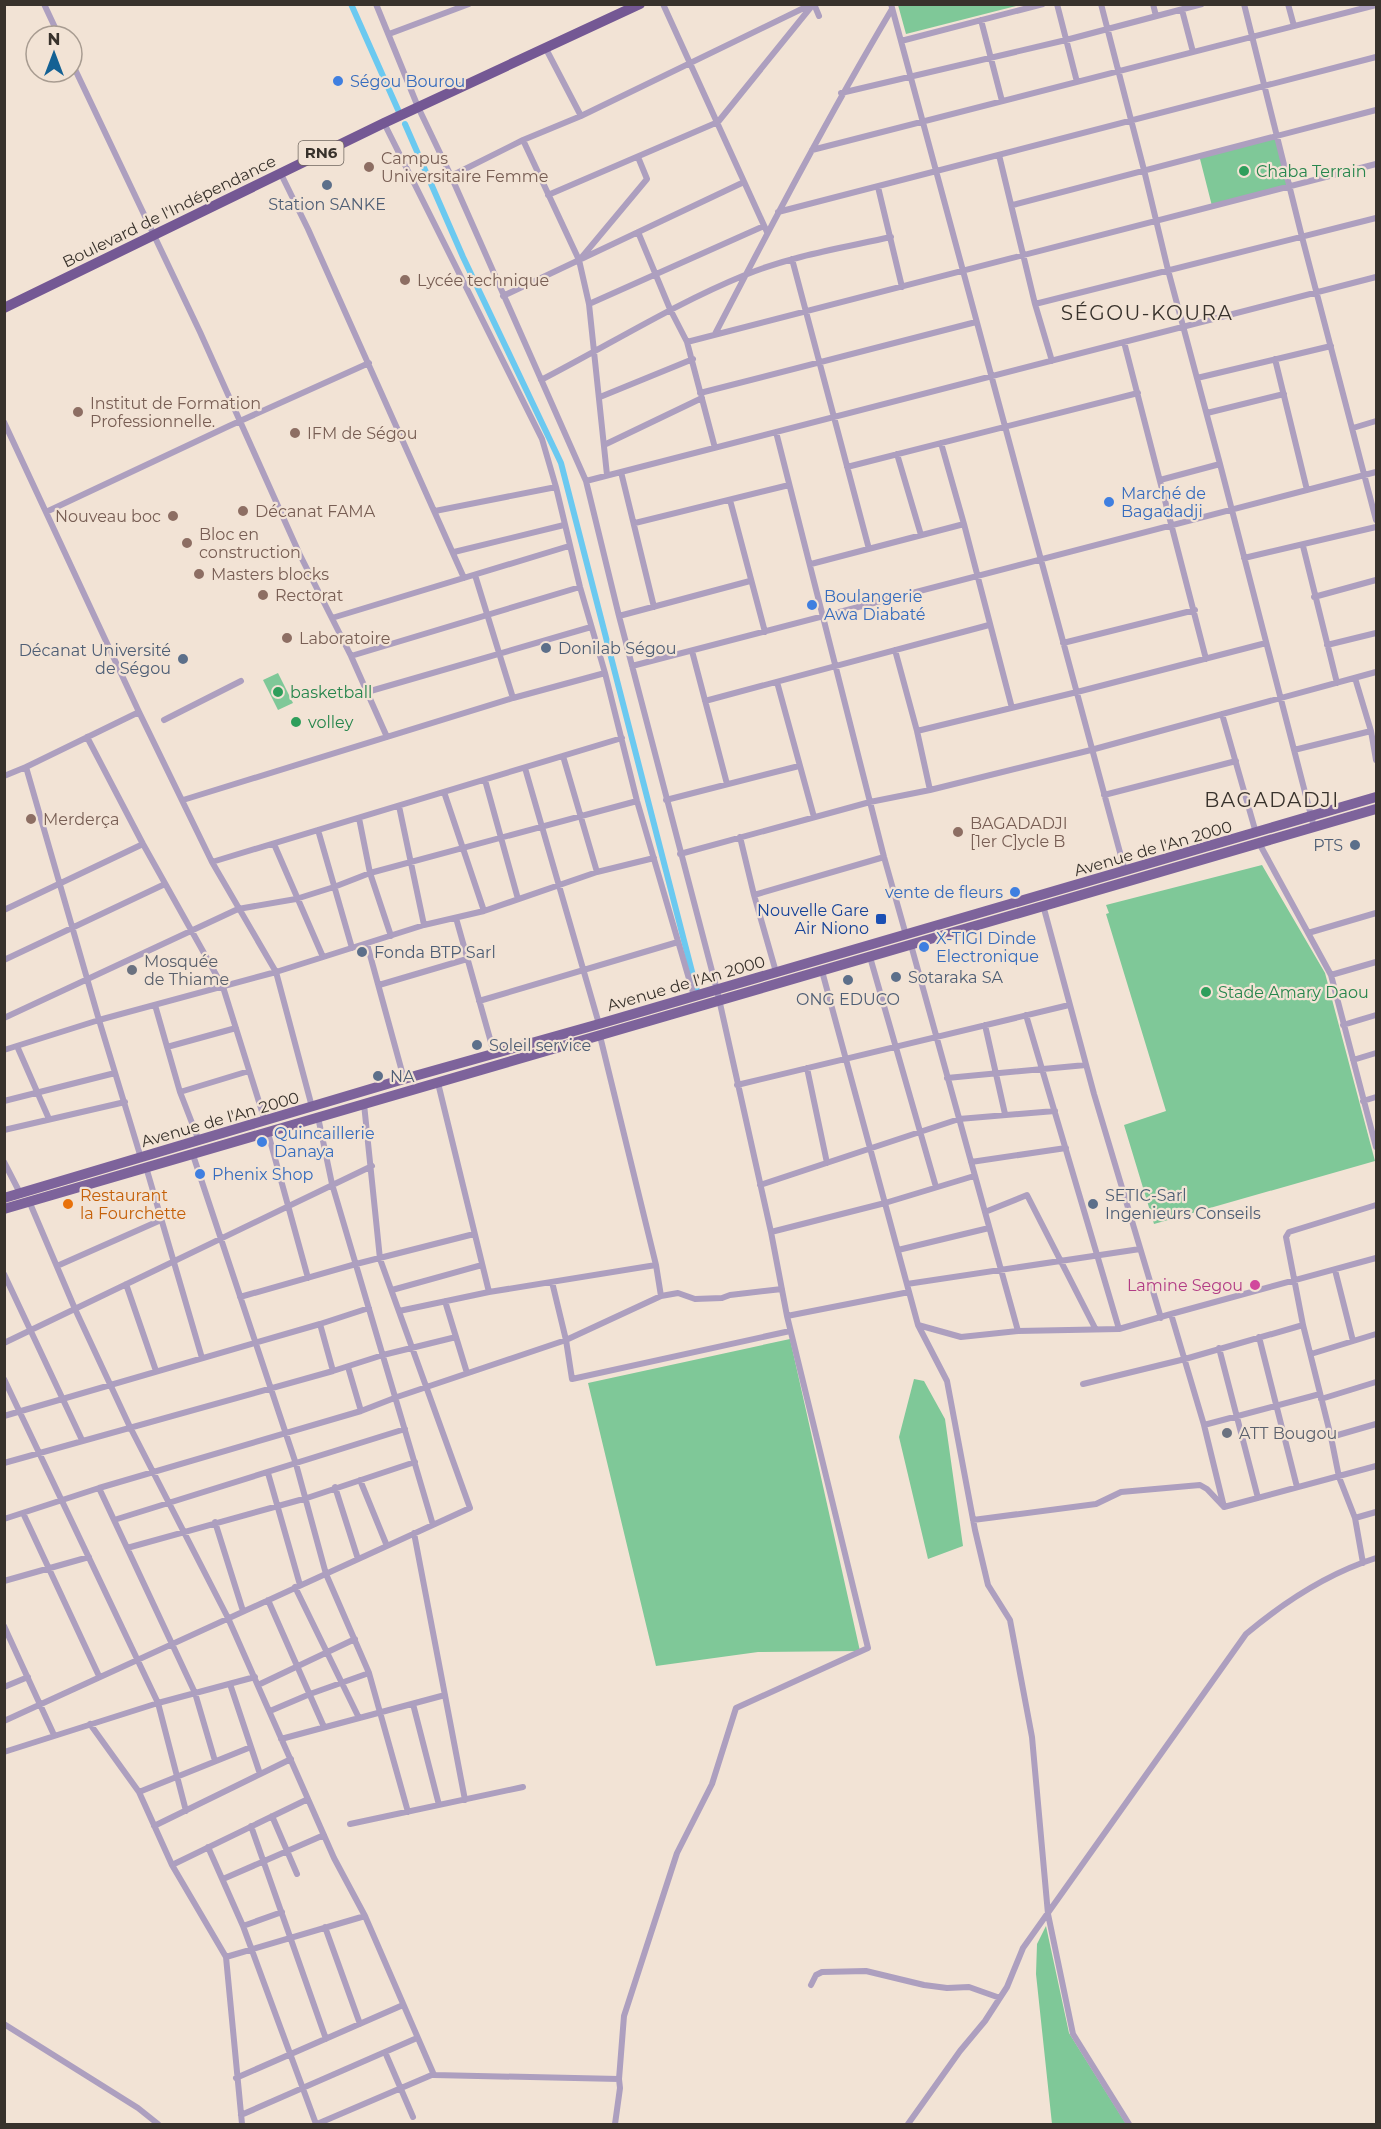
<svg xmlns="http://www.w3.org/2000/svg" width="1381" height="2129" viewBox="0 0 1381 2129" font-family="Montserrat,sans-serif">
<style>
.green{fill:#7fc898}
.lines{fill:none;stroke-linecap:round;stroke-linejoin:round}
.canal{stroke:#6bc9f0;stroke-width:6}
.minor{stroke:#ad9fbf;stroke-width:6}
.primary{stroke:#7d639b;stroke-width:10}
.trunk{stroke:#745894;stroke-width:10}
.shop-dot{fill:#3f7fe0;stroke:#f2e3d5;stroke-width:2}
.education-dot{fill:#8d6e63;stroke:#f2e3d5;stroke-width:2}
.leisure-dot{fill:#2e9e5b;stroke:#f2e3d5;stroke-width:2}
.service-dot{fill:#5c6f8a;stroke:#f2e3d5;stroke-width:2}
.transit-dot{fill:#1a4fb4;stroke:#f2e3d5;stroke-width:2}
.worship-dot{fill:#6b7280;stroke:#f2e3d5;stroke-width:2}
.food-dot{fill:#e8710a;stroke:#f2e3d5;stroke-width:2}
.hotel-dot{fill:#d1479c;stroke:#f2e3d5;stroke-width:2}
.labels{text-anchor:middle;stroke-width:4.5;stroke-linejoin:round;paint-order:stroke}
.shield{fill:#f2e3d5;stroke:#70675f;stroke-width:1.5}
.shield-label{font-size:15px;font-weight:bold;fill:#38322c}
.shop-label{font-size:16px;fill:#366cbe;stroke:#f2e3d5;text-anchor:start}
.education-label{font-size:16px;fill:#785e54;stroke:#f2e3d5;text-anchor:start}
.leisure-label{font-size:16px;fill:#27864d;stroke:#f2e3d5;text-anchor:start}
.service-label{font-size:16px;fill:#4e5e75;stroke:#f2e3d5;text-anchor:start}
.street-label{font-size:16px;fill:#38322c;stroke:#f2e3d5}
.transit-label{font-size:16px;fill:#164399;stroke:#f2e3d5;text-anchor:end}
.worship-label{font-size:16px;fill:#5b616d;stroke:#f2e3d5;text-anchor:start}
.food-label{font-size:16px;fill:#c56008;stroke:#f2e3d5;text-anchor:start}
.hotel-label{font-size:16px;fill:#b23c85;stroke:#f2e3d5;text-anchor:end}
.quarter-label{font-size:20px;letter-spacing:1.5px;fill:#38322c;stroke:#f2e3d5}
</style>
<rect width="100%" height="100%" fill="#f2e3d5"/>
<path class="green" d="M898,5V4L1020,5L906,34Z
M1276,135L1289,186L1212,206L1199,155Z
M278,673L293,703L278,710L263,680Z
M1262,865L1325,973L1375,1161L1154,1224L1124,1125L1166,1111L1106,914L1109,913L1106,905Z
M790,1339L860,1651L758,1652L656,1666L588,1383Z
M914,1379L924,1381L945,1419L963,1546L928,1559L899,1437Z
M1046,1926L1069,2033L1126,2124H1052L1036,1974L1037,1944Z"/>
<g class="lines">
<path class="canal" d="M351,4L399,112
M405,124L463,257L561,463L697,991"/>
<path class="minor" d="M44,4L59,36
M376,4L418,107L451,176L586,481L619,616L717,990L771,1232L787,1316L868,1648L736,1708L712,1784L677,1853L624,2016L619,2079L620,2088L615,2124
M663,4L767,232
M814,4L819,16
M891,4L1125,871
M1057,4L1077,82
M1101,4L1144,170L1168,270L1220,464L1314,827
M1153,4L1156,16
M1244,4L1302,237L1376,520
M1288,4L1294,26
M1182,10L1193,52
M981,20L1002,101
M389,34L469,4
M901,41L1043,4
M545,47L581,116
M72,63L200,332L300,555L351,656L387,737
M841,93L1066,40L1202,4
M384,123L542,439L556,487L580,587L605,673L637,801L694,996
M523,140L579,260L589,304L607,475
M812,150L1376,5
M999,155L1035,304L1052,361
M280,172L308,229L464,578
M451,176L523,140L581,116L812,4
M878,187L902,287
M548,195L718,122L811,7
M1013,205L1376,110
M778,212L1376,57
M638,232L670,309L687,342L715,448
M582,257L647,179L638,157
M792,259L869,549
M503,296L744,182
M589,304L764,226
M1035,304L1376,218
M715,334C772,224 829,115 892,9
M687,342L1376,164
M1124,342L1206,659
M1275,359L1307,490
M1197,378L1331,346
M541,380C609,345 674,304 745,275C791,256 842,248 891,237
M700,393L976,322
M600,397L693,359
M1207,413L1284,394
M4,422L139,712L212,862L276,972L312,1107
M1353,428L1376,421
M776,432L884,857L906,935
M941,443L964,524L1012,708
M604,445L702,398
M897,454L921,535
M847,467L1138,393
M621,472L654,607
M1160,480L1220,464
M586,481L1376,277
M730,500L765,632
M435,511L556,487
M46,512L229,426L369,363
M635,523L789,485
M1303,546L1337,683
M454,552L564,525
M1244,558L1376,527
M811,564L964,524
M475,575L513,698
M1314,597L1376,580
M619,616L750,581
M332,618L569,546
M1063,643L1195,610
M1327,645L1376,633
M895,650L917,731L930,790
M692,651L727,784
M351,656L580,587
M632,666L1376,472
M1355,678L1371,731L1376,760
M777,682L814,817
M367,692L591,627
M705,701L989,625
M139,712L26,767L99,1020L141,1158
M1222,714L1256,833
M164,720L241,681
M917,731L1077,692L1266,643
M87,737L143,844L223,987L265,1121
M1294,750L1371,731
M563,756L597,872
M525,768L599,1024
M4,776L26,767
M485,780L518,899
M444,792L484,911
M1104,795L1236,761
M183,800L513,698L605,673
M666,800L799,766
M399,806L424,925
M359,818L370,873L391,936
M318,830L352,948
M740,837L754,895L776,972
M1259,843L1331,975L1376,1147
M274,844L323,957
M680,854L870,802L930,790L1091,750L1376,672
M212,862L622,738
M754,895L884,857
M1043,905L1094,1094L1161,1318
M4,910L143,844
M456,918L494,1053
M1308,933L1376,913
M367,944L404,1079
M911,945L1018,1331
M870,957L936,1187
M4,960L165,884
M822,971L918,1325L947,1381L975,1530L988,1585L1010,1620L1032,1737L1048,1914L1073,2034L1129,2124
M1331,975L1376,962
M379,985L467,959
M479,1001L678,942
M155,1005L180,1092L199,1141
M1026,1015L1119,1329
M4,1018L238,909L296,899L334,887L370,873L637,801
M985,1025L1005,1114
M1343,1025L1376,1015
M600,1036L656,1265L661,1296
M17,1046L49,1119
M167,1047L236,1028
M4,1050L99,1020L276,972L424,925L484,911L597,872L654,858
M1353,1060L1376,1053
M807,1068L827,1163
M947,1078L1086,1065
M438,1083L489,1292
M737,1085L1069,1005
M180,1092L249,1071
M4,1101L115,1073
M1363,1101L1376,1097
M318,1117L332,1184L433,1525
M4,1130L125,1102
M268,1133L308,1278
M193,1155L296,1464L326,1574L369,1673L408,1812
M4,1162L20,1193
M971,1162L1066,1148
M146,1167L202,1358
M760,1185L959,1119L1055,1111
M29,1201L75,1309L130,1427L228,1618L334,1858L365,1916L434,2075L619,2079
M985,1212L1027,1195L1095,1328
M771,1232L885,1203L974,1176
M898,1250L989,1228
M57,1266L161,1220
M1335,1270L1353,1341
M4,1274L82,1440
M552,1282L566,1340L572,1379L790,1331
M126,1284L156,1371
M907,1284L1140,1249
M392,1290L482,1265
M240,1297L356,1264L474,1234
M445,1301L467,1373
M399,1311L489,1292L656,1265
M787,1316L909,1292
M320,1324L333,1371
M918,1325L961,1337L1018,1331L1119,1329L1171,1314
M1259,1337L1297,1487
M4,1343L372,1166
M1219,1348L1258,1498
M1311,1354L1376,1334
M348,1367L361,1411
M4,1379L158,1703L186,1811
M1083,1384L1185,1359L1303,1325
M1321,1399L1376,1382
M4,1416L320,1324L369,1308
M1204,1425L1320,1394
M1331,1437L1376,1424
M4,1463L333,1371L383,1355L456,1337
M268,1473L300,1585
M360,1480L387,1546
M335,1487L358,1559
M99,1488L195,1693L215,1761
M1224,1507L1204,1425L1171,1314L1376,1258
M23,1513L99,1676
M1355,1518L1376,1512
M4,1519L99,1488L361,1411L397,1397L566,1340L661,1296L678,1293L695,1299L722,1298L730,1295L782,1289
M114,1520L405,1429
M973,1520L1096,1504L1121,1492L1200,1485L1207,1489L1224,1507L1376,1466
M215,1522L243,1611
M414,1533L465,1800
M127,1548L307,1498L415,1462
M1363,1563L1355,1518L1339,1477L1331,1437L1303,1325L1286,1237L1289,1232L1376,1205
M4,1581L89,1557
M295,1587L359,1718
M268,1600L324,1727
M4,1626L54,1735
M230,1684L260,1774
M258,1685L355,1639
M4,1687L28,1677
M413,1704L439,1805
M270,1711L310,1694L369,1673
M4,1721L470,1508L380,1259L364,1104
M90,1724L139,1792L172,1865L226,1957L242,2124
M281,1739L445,1695
M4,1752L158,1703L255,1677
M139,1792L251,1747
M272,1816L297,1874
M350,1824L523,1787
M154,1826L291,1759
M251,1826L326,2039
M208,1847L243,1926L316,2124
M172,1865L308,1799
M223,1879L324,1835
M243,1926L282,1912
M325,1927L360,2024
M226,1957L365,1916
M811,1985L816,1975L822,1972L866,1971L924,1985L947,1988L969,1987L1000,1998
M4,2024L138,2108L158,2124
M385,2052L413,2117
M236,2078L403,2005
M241,2115L417,2038
M317,2124L434,2074
M908,2124L960,2051L985,2021L1007,1987L1023,1948L1246,1634C1284,1602 1329,1573 1376,1558"/>
<path class="primary" d="M4,1198L404,1079L599,1024L1376,797
M4,1209L1376,809"/>
<path class="trunk" d="M4,308L384,123L640,4"/>
</g>
<g class="shop-dot">
<circle cx="338" cy="81" r="6"/>
<circle cx="1109" cy="502" r="6"/>
<circle cx="812" cy="605" r="6"/>
<circle cx="1015" cy="892" r="6"/>
<circle cx="924" cy="947" r="6"/>
<circle cx="262" cy="1142" r="6"/>
<circle cx="200" cy="1174" r="6"/>
</g>
<g class="education-dot">
<circle cx="369" cy="167" r="6"/>
<circle cx="405" cy="280" r="6"/>
<circle cx="78" cy="412" r="6"/>
<circle cx="295" cy="433" r="6"/>
<circle cx="243" cy="511" r="6"/>
<circle cx="173" cy="516" r="6"/>
<circle cx="187" cy="543" r="6"/>
<circle cx="199" cy="574" r="6"/>
<circle cx="263" cy="595" r="6"/>
<circle cx="287" cy="638" r="6"/>
<circle cx="31" cy="819" r="6"/>
<circle cx="958" cy="832" r="6"/>
</g>
<g class="leisure-dot">
<circle cx="1244" cy="171" r="6"/>
<circle cx="278" cy="692" r="6"/>
<circle cx="296" cy="722" r="6"/>
<circle cx="1206" cy="992" r="6"/>
</g>
<g class="service-dot">
<circle cx="327" cy="185" r="6"/>
<circle cx="546" cy="648" r="6"/>
<circle cx="183" cy="659" r="6"/>
<circle cx="1355" cy="845" r="6"/>
<circle cx="362" cy="952" r="6"/>
<circle cx="896" cy="977" r="6"/>
<circle cx="848" cy="980" r="6"/>
<circle cx="477" cy="1045" r="6"/>
<circle cx="378" cy="1076" r="6"/>
<circle cx="1093" cy="1204" r="6"/>
</g>
<rect class="transit-dot" x="875" y="913" width="12" height="12" rx="3"/>
<g class="worship-dot">
<circle cx="132" cy="970" r="6"/>
<circle cx="1227" cy="1433" r="6"/>
</g>
<circle class="food-dot" cx="68" cy="1204" r="6"/>
<circle class="hotel-dot" cx="1255" cy="1285" r="6"/>
<g class="labels">
<rect class="shield" x="298.5" y="141" width="45" height="24" rx="4.5"/>
<g class="shield-label">
<text x="321" y="158">RN6</text>
</g>
<g class="shop-label">
<text x="350" y="87">Ségou Bourou</text>
<text x="1121" y="499">Marché de<tspan x="1121" dy="18">Bagadadji</tspan></text>
<text x="824" y="602">Boulangerie<tspan x="824" dy="18">Awa Diabaté</tspan></text>
<text x="1003" y="898" text-anchor="end">vente de fleurs</text>
<text x="936" y="944">X-TIGI Dinde<tspan x="936" dy="18">Electronique</tspan></text>
<text x="274" y="1139">Quincaillerie<tspan x="274" dy="18">Danaya</tspan></text>
<text x="212" y="1180">Phenix Shop</text>
</g>
<g class="education-label">
<text x="381" y="164">Campus<tspan x="381" dy="18">Universitaire Femme</tspan></text>
<text x="417" y="286">Lycée technique</text>
<text x="90" y="409">Institut de Formation<tspan x="90" dy="18">Professionnelle.</tspan></text>
<text x="307" y="439">IFM de Ségou</text>
<text x="255" y="517">Décanat FAMA</text>
<text x="161" y="522" text-anchor="end">Nouveau boc</text>
<text x="199" y="540">Bloc en<tspan x="199" dy="18">construction</tspan></text>
<text x="211" y="580">Masters blocks</text>
<text x="275" y="601">Rectorat</text>
<text x="299" y="644">Laboratoire</text>
<text x="43" y="825">Merderça</text>
<text x="970" y="829">BAGADADJI<tspan x="970" dy="18">[1er C]ycle B</tspan></text>
</g>
<g class="leisure-label">
<text x="1256" y="177">Chaba Terrain</text>
<text x="290" y="698">basketball</text>
<text x="308" y="728">volley</text>
<text x="1218" y="998">Stade Amary Daou</text>
</g>
<g class="service-label">
<text x="327" y="210" text-anchor="middle">Station SANKE</text>
<text x="558" y="654">Donilab Ségou</text>
<text x="171" y="656" text-anchor="end">Décanat Université<tspan x="171" dy="18">de Ségou</tspan></text>
<text x="1343" y="851" text-anchor="end">PTS</text>
<text x="374" y="958">Fonda BTP Sarl</text>
<text x="908" y="983">Sotaraka SA</text>
<text x="848" y="1005" text-anchor="middle">ONG EDUCO</text>
<text x="489" y="1051">Soleil service</text>
<text x="390" y="1082">NA</text>
<text x="1105" y="1201">SETIC-Sarl<tspan x="1105" dy="18">Ingenieurs Conseils</tspan></text>
</g>
<g class="street-label">
<text transform="translate(169 211) rotate(-26)" y="6">Boulevard de l'Indépendance</text>
<text transform="translate(1153 848) rotate(-16)" y="6">Avenue de l'An 2000</text>
<text transform="translate(686 983) rotate(-16)" y="6">Avenue de l'An 2000</text>
<text transform="translate(220 1119) rotate(-16)" y="6">Avenue de l'An 2000</text>
</g>
<g class="transit-label">
<text x="869" y="916">Nouvelle Gare<tspan x="869" dy="18">Air Niono</tspan></text>
</g>
<g class="worship-label">
<text x="144" y="967">Mosquée<tspan x="144" dy="18">de Thiame</tspan></text>
<text x="1239" y="1439">ATT Bougou</text>
</g>
<g class="food-label">
<text x="80" y="1201">Restaurant<tspan x="80" dy="18">la Fourchette</tspan></text>
</g>
<g class="hotel-label">
<text x="1243" y="1291">Lamine Segou</text>
</g>
<g class="quarter-label">
<text x="1147" y="320">SÉGOU-KOURA</text>
<text x="1272" y="807">BAGADADJI</text>
</g>
</g>
<rect width="1381" height="2129" fill="none" stroke="#38322c" stroke-width="12"/>
<g transform="translate(54 54)"><circle r="28" fill="#f2e3d5" stroke="#a89c91" stroke-width="1.5"/>
<path d="M0-4.5L10 22L0 15L-10 22Z" fill="#146194"/>
<text y="-9" font-size="16" font-weight="bold" text-anchor="middle" fill="#38322c">N</text>
</g>
</svg>
